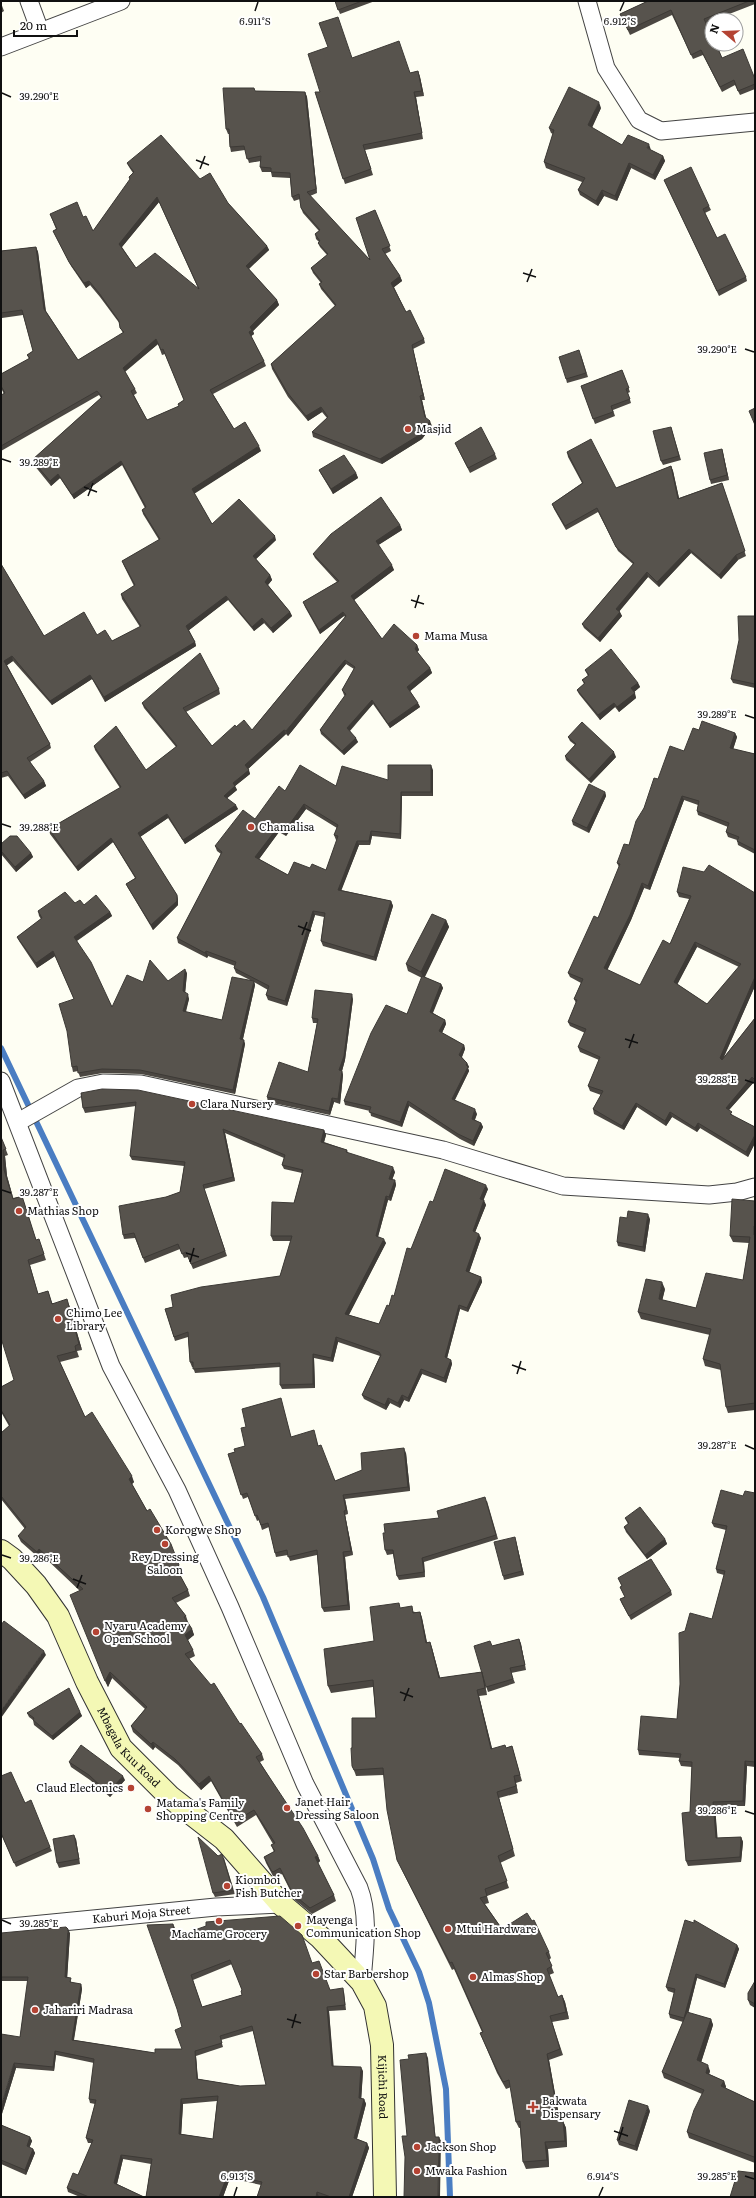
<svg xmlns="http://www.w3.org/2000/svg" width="756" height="2198" viewBox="0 0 756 2198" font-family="Literata,serif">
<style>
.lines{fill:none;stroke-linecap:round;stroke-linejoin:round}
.stream{stroke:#4a7dc2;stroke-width:6}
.street-casing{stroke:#434343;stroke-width:19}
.secondary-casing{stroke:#323232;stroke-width:24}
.street{stroke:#fff;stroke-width:17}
.secondary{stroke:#f4f8b5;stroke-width:22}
.wall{fill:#4b4742;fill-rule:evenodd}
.shaded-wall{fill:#3d3a36}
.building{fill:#57534d;stroke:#3d3a36;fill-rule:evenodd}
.ticks{fill:none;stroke:#101010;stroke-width:1.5}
.poi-dot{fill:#b44333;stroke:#fff;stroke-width:1.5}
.labels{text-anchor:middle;stroke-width:4;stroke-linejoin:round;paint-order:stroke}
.poi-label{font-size:11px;fill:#101010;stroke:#fff;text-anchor:start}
.street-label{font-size:11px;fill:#101010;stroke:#fff}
.ticks-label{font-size:10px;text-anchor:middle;fill:#101010;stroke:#fff;stroke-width:4;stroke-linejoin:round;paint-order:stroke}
</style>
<rect width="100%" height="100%" fill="#fefef3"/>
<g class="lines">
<path class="stream" d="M1,1048L263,1597L373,1859L389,1909L419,1972L429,2003L446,2089L450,2197"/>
<g class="street-casing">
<g id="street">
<path d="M29,1L40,31"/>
<path d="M587,1L606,68L639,120L661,131L755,122"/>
<path d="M1,47L121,1"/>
<path d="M1,1081L111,1366L177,1490L230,1607L305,1784L359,1888C370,1917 364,1951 362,1982"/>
<path d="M18,1122L78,1088L103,1083L141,1084L443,1150L563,1186L709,1195L737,1192L755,1187"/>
<path id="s1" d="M1,1928L216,1907L281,1904"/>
</g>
</g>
<g class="secondary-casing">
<g id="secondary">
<path id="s2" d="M1,1551L12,1559L36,1585L58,1616L87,1682L121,1748L170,1797L224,1839L281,1904L320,1937L362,1982L375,2006L382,2045L385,2197"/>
</g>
</g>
<use href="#street" class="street"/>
<use href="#secondary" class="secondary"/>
</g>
<path class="wall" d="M335,1H375L340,14Z
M648,1H755V4L706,23L722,58L755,79V89L740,95L735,85L722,92L703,55L693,59L672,15L630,35L620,14Z
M1,3L4,11L1,13Z
M352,58L410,73L418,71L420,77L424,96L416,97L423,139L365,150L373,175L345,184L315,92H320Z
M256,91L305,92L307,97L317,193L310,196L370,260L375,210L391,251L385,254L400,276L402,281L394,287L406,312L424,339L425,343L413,349L425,400H422L426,418L432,426L422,439L382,464L313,437L312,432L327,418L322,412L308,421L288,397L272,369L271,364L335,306L321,289L319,284L321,283L313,273L311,268L327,255L320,247L318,243L319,242L316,239L315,234L319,231L303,213L301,208L300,199L294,201L292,197L290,178L272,177L271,172H262L260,167L261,161L249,163L245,150L231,152L230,147L229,134H228L226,129Z
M601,108L592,128L622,145L651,150L663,156L665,161L655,180L631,168L617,201L604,196L598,206L580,195L578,190L582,182L546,168L544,162L553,134L551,133L549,128Z
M127,163L200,179L228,203L267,246L269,250L249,269L277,300L279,305L253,331L254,334L251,336L264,361L266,366L213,394L234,429L261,451L194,493L212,524L276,540L256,559L270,575L272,580L268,585L290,612L292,616L273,633L264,623L254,631L228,600L189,630L195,642L196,646L105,702L92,679L52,705L13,661L7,665L50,744L51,748L30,762L44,781L46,786L25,799L8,776L1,778V564L44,636L97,635L112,641L140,627L122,599L121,594L134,586L124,566L122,561L159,540L143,514L142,510L145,508L122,465L74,499L60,478L51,486L34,465L32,460L101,398L99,395L1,451V395L4,394L1,388V374L29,359L27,355L33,351L23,315L2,318L1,316V251L36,247L38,252L46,311L78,360L123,333L120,328V324L100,297L90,285L86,288L71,266L55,235L53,231L56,229L50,214L83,217L93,231L130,180L129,177L133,173L129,167ZM159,202L198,288L136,268L122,247ZM158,344L162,355L165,354L184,400L178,404L179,406L147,420L134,395L137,393L135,389L125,372Z
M664,180L709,206L711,210L705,213L717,238L746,277L747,281L719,296Z
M581,355L588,377L567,383L566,379Z
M622,370L630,392L628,393L631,403L613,410L615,416L595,424L581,386Z
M671,427L681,460L663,465L661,461Z
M455,443L495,454L497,459L470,473Z
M722,449L723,453L729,480L711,484L710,480Z
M567,452L616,488L671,466L673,471L679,498L722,483L746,556L738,560L721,579L691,553L659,587L648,577L619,611L622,616L600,642L584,628L582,624L633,564L618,551L598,512L566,530L554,509L552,504L582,483L568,457Z
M319,470L356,473L358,478L333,494L321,474Z
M400,525L402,530L378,545L394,570L354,600L382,639L417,645L419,650L417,652L430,668L432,673L410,691L420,707L390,728L373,704L350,731L358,742L344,755L321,734L320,730L345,696L344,695L342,690L354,669L346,664L288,736L286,734L248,769L250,774L235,786L237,790L227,798L238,809L185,844L168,818L140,837L177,895L178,900V905L153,930L128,888L126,884L135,878L113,842L78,871L50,834L49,829L120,788L95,750L94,746L146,770L176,747L144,708L142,703L219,689L220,694L186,712L212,746L236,727L252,730L345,617L344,616L320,634L305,607L303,602L337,582L315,558L313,554Z
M755,616V688L733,683L731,679Z
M585,670L638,683L640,687L634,692L636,698L619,712L615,707L600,720L579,694L577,690L584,684L582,680L588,676Z
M699,730L735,733L737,737L733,749L755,754V854L738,845L737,840L728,837L726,832L728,827L698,815L697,811L698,805L684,800L650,890L644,888L631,920L607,970L640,985L670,944L689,899L679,897L677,892L755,893V986L724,1057L755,1018V1083L754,1082L729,1110L733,1116L755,1127V1143L748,1157L700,1128L697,1132L672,1117L666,1126L637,1107L624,1130L594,1114L593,1109L601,1095L590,1091L588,1086L599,1060L580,1052L578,1047L585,1033L570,1026L568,1022L576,1003L574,999L581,983L570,977L568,973L598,918L619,867L617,863L629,845L644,808L658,779L684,751ZM697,947L739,967L707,1004L677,984Z
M568,737L616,757L591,783L566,760L565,756L575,745L570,741Z
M433,770V796H402L401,839L372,836L370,845H359L341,890L391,901L393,906L376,961L323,946L321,941L324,917L315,915L287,1006L268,1000L266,995L268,990L254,982L255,985L243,1039L245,1044L235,1094L141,1074L103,1073L80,1077L78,1071L73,1072L72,1067L74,999L55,956L37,968L19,941L17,937L41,919L39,916L38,911L75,903L110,912L112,916L77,941L112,1007L143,982L168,981L187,973L185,992L189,999L186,1012L222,1020L250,980L236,973L234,968L235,966L208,956L207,958L178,943L177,938L221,854L217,851L215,846L255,819L285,791L388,780ZM306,809L337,828L334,835L336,840H337L326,870L310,868L288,875L259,859L279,832L286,836Z
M605,792L606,796L589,833L573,825L572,821Z
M1,844L31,853L33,857L16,872L1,854Z
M446,920L449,927L424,977L441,984L443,988L433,1013L445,1020L446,1024L442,1033L464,1045L465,1049L462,1057L467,1063L469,1067L468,1068L469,1071L455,1100L477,1114L475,1120L481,1123L483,1127L474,1146L460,1139L409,1106L402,1127L371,1116L370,1111L345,1105L344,1101L407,1014L422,978L408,971L406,964Z
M353,999L345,1060L342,1071L343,1075L340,1104L334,1102L330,1115L268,1102L267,1097L308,1072L317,1023H313L312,1018Z
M81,1093L324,1130L326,1135L324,1142L347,1150L348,1153L395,1172L392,1180H395L396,1185L391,1201L388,1200L378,1237L386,1243L349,1315L379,1324L394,1296L411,1249L433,1202L488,1189L483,1200L486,1205L475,1232L481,1238L469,1272L481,1277L482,1282L468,1312L460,1309L447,1358L451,1360L452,1364L446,1383L422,1374L409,1402L404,1400L400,1408L390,1403L386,1410L364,1399L362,1395L380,1356L338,1342L333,1362L314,1358L315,1388L282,1389L280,1385V1367L195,1373L193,1367H192L190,1362L188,1337L175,1341L165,1309L280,1276L291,1241H273L271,1236L294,1203L302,1173L284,1169L282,1165L284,1158L225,1133L235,1181L204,1189L227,1256L193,1269L188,1257L184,1258L180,1249L145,1263L135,1238L124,1239L123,1235L166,1197L180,1192L184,1166L132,1160L130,1156L136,1106L85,1113L83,1108Z
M1,1137L8,1155L5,1156L7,1176L13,1198L22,1196L36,1240L41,1245L46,1260L30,1265L38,1294L48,1291L52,1303L69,1305L82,1350L77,1351L79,1357L60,1362L85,1417L134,1482L132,1484L181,1571L179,1573L188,1590L190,1596L176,1603L186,1616L188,1622L192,1629L194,1635L187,1640L193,1650L195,1656L189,1659L240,1724L262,1754L264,1760L260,1762L318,1856L320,1861L318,1863L334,1895L336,1901L312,1914L295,1900L282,1874L275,1878L273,1876L266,1863L264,1857L274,1852L271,1845L273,1844L256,1815L237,1827L211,1781L201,1790L178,1765L155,1747L153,1750L133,1732L131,1726L145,1709L112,1678L108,1687L73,1600L80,1591L42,1555L39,1558L21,1542L18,1536L25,1529L1,1499V1433L9,1426L1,1412V1387L14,1380Z
M755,1201V1410L728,1413L726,1407L721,1370L705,1366L703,1359L710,1335L641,1319L638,1312L665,1289L662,1300L696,1308L743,1280L749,1243L733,1242L730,1236Z
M627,1218L650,1219L645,1252L618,1246L617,1242Z
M282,1403L291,1437L315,1435L318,1446L335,1481L406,1453L410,1491L345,1499L348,1514L345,1515L353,1555L345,1557L350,1610L324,1612L322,1608L317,1555L290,1561L288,1555L276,1557L275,1553L269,1527L262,1530L259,1520L257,1521L248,1497L243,1499L228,1454L235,1452L245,1446L246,1427Z
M755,1493V1767L747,1766L745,1806H715L717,1838L741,1837L743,1842L741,1862L688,1866L686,1861L690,1812L692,1767L681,1766L679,1761L680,1758L639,1755L638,1750L677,1719L685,1631L712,1619L724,1575L717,1573L716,1569L726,1530L714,1527L712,1523L743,1496Z
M487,1501L498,1539L424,1562L425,1577L399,1580L397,1576L393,1554L387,1555L385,1550V1533L439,1518Z
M625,1518L665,1539L667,1544L647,1559L626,1532L624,1527L628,1524Z
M516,1541L524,1575L504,1580L503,1576Z
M618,1578L671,1591L672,1595L631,1620L622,1604L620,1599L625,1597L620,1587L622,1586Z
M401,1608L415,1612H420L422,1618L427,1642H430L432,1648L440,1678L482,1672L492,1646L519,1639L521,1644L526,1670L511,1673L515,1683L488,1692L484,1680L487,1695L479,1696L492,1749L506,1748L512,1746L522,1781L516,1783L518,1793L499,1798L515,1856L500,1863L509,1888L487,1896L489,1903L485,1904L502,1929L549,1952L551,1958L549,1960L554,1973L549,1975L558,1997L562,1995L565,2002L569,2019L552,2022L563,2055L549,2060L560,2121H563L566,2128L567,2147L548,2149L549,2167L526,2169L523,2162L520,2128H519L516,2122L511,2087L506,2089L497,2073L483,2040L480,2033L482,2032L454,1969L452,1970L397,1860L384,1775L356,1776L355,1773L352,1766V1748L376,1718L373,1687L331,1693L328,1686L374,1641Z
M80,1712L82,1716L53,1740L34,1725L33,1720L29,1717L27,1713Z
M69,1762L125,1780L110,1797L90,1780L71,1767Z
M1,1776L25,1803L50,1847L52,1851L16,1867L1,1834Z
M76,1839L80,1864L59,1868L57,1863Z
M218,1856L224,1858L235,1894L215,1897L213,1893Z
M175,1928L176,1937L312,1963L330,1990L344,1992L346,2010L329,2011L333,2066L363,2071L361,2099H364L366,2104L357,2139L367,2143L369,2148L352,2197H257L261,2185L230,2178L223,2197H146L151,2164L123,2159L117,2184L144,2197H80L68,2192L67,2188L78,2175L92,2143H88L86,2138L95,2104L90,2103L89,2099L94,2063L56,2055L54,2071L16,2068L1,2117L20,2037L28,1981H1V1933H70L67,1977L72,1983L81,1984L82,1989L74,2040L155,2053L182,2049V2027ZM232,1964L242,1990V1995L202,2007L193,1980ZM253,2031L266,2085L240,2086L198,2079L196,2056L223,2047L221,2040ZM217,2101L213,2139L181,2134L183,2104Z
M737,1945L739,1949L725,1988L697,1978L688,2013L711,2019L713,2025L701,2062L710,2071L709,2074L724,2081L726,2087L725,2088L755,2102V2163L689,2138L687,2132L702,2094L664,2078L662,2072L683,2022L670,2018L669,2014L674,1993L668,1991L666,1987Z
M755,1981V2008L750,2005L748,2000Z
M650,2111L637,2151L619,2145L617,2140Z
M1,2125L30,2137L32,2141L29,2148L33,2149L35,2153L26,2175L1,2164Z"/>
<path class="shaded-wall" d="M418,71L420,77L424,96L422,91Z
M305,92L307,97L317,193L316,189Z
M414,92L416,97L423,139L422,133Z
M599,102L601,108L590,131L588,125Z
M649,144L651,150L647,148Z
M663,156L665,161L655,180L653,175Z
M629,163L631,168L617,201L615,196Z
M602,190L604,196L598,206L596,201Z
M157,197L159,202L121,248L119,244Z
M267,246L269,250L247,270L246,266Z
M36,247L38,252L46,314L44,309Z
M400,276L402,281L393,288L391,283Z
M89,281L90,285L86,288L84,283Z
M277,300L279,305L253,331L254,334L250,337L249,332L250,327Z
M156,339L158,344L124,372L123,368Z
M412,345L413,349L425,400L423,395Z
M420,396L422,400L427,422L425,417Z
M321,407L322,412L308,421L306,416Z
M430,421L432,426L422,439L382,464L380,459Z
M259,446L261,451L194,494L192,489Z
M722,449L723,453L729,480L727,475Z
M121,461L122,465L74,499L72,495Z
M671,466L673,471L680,503L678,499Z
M356,473L358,478L333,494L331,489Z
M58,474L60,478L51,486L50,481Z
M400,525L402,530L377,546L376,541Z
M275,536L276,540L255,560L253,556Z
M689,549L691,553L659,587L657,582Z
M736,555L738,560L721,579L719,575Z
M392,565L394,570L353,601L351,596Z
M647,572L648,577L618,613L616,609Z
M270,575L272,580L267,586L265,582Z
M226,596L228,600L188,631L186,626Z
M290,612L292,616L273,633L271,628Z
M343,612L344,616L320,634L319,630Z
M620,612L622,616L600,642L598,638Z
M262,618L264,623L254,631L252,627Z
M195,642L196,646L105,702L104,697Z
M417,645L419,650L416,653L415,649Z
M12,656L13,661L6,666L4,661Z
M345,660L346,664L288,736L286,731Z
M430,668L432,673L409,692L407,687Z
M90,675L92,679L52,705L50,701Z
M638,683L640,687L633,693L631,688Z
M635,693L636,698L619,712L617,707Z
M372,700L373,704L348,732L347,728Z
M418,703L420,707L390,728L388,724Z
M614,703L615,707L600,720L598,715Z
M284,730L286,734L247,770L245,765Z
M735,733L737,737L732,753L730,748Z
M356,738L358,742L344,755L342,751Z
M614,752L616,757L591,783L589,779Z
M431,765L433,770V796L431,792Z
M249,770L250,774L235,786L237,790L225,800L224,796L233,783Z
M44,781L46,786L25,799L23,795Z
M401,792L402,796L401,839L400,834Z
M605,792L606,796L589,833L587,828Z
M682,796L684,800L650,890L648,886Z
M304,804L306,809L286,836L284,832Z
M236,805L238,809L185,844L183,840Z
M167,814L168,818L140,837L138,833Z
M278,827L279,832L257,862L255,857Z
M371,831L372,836L370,845L369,841Z
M111,838L113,842L78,871L76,867Z
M357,841L359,845L340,894L338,890Z
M31,853L33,857L16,872L15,867Z
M642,883L644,888L631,920L606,973L604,968Z
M177,895L178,900V905L153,930L151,925Z
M391,901L393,906L376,961L374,957Z
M313,911L315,915L287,1006L285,1001Z
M110,912L112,916L76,941L74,937Z
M446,920L449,927L424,979L421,972Z
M695,942L697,947L676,987L674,982Z
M53,951L55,956L37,968L36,963Z
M206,951L208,956L207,958L205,953Z
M185,969L187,973L185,995L183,991Z
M755,977V986L721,1063L720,1058Z
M254,981L255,985L242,1043L240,1039Z
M441,984L443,988L431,1016L430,1012Z
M188,994L189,999L184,1016L183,1011Z
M352,994L353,999L345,1060L342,1071L343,1075L340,1104L338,1099L339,1070Z
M445,1020L446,1024L441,1035L439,1031Z
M244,1040L245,1044L235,1094L233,1090Z
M464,1045L465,1049L461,1059L459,1055Z
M467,1063L469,1067L468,1068L469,1071L453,1103L452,1099Z
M752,1077L754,1082L727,1112L726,1108Z
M332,1098L334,1102L330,1115L329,1111Z
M408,1101L409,1106L402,1127L400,1122Z
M636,1103L637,1107L624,1130L622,1126Z
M475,1109L477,1114L473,1123L472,1119Z
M670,1112L672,1117L666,1126L665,1121Z
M481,1123L483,1127L474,1146L473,1141Z
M698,1123L700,1128L697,1132L695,1128Z
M223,1129L225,1133L235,1181L233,1177Z
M324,1130L326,1135L323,1146L321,1142Z
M755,1135V1143L748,1157L746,1152Z
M3,1150L5,1156L7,1176L15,1204L4,1170Z
M393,1167L395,1172L391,1183L389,1179Z
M395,1180L396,1185L391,1201L389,1197Z
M486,1185L488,1189L482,1204L480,1199Z
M386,1196L388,1200L377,1240L376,1236Z
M484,1200L486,1205L474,1235L473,1231Z
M648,1214L650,1219L645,1252L643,1247Z
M754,1226L755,1229V1239L754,1235Z
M479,1234L481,1238L468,1276L466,1271Z
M384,1239L386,1243L347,1318L345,1314Z
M481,1277L482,1282L468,1312L467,1308Z
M662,1282L665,1289L661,1306L659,1299Z
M67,1299L69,1305L82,1350L79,1344Z
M459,1305L460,1309L446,1362L445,1357Z
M336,1337L338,1342L333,1362L331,1358Z
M313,1354L314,1358L315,1388L313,1384Z
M451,1360L452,1364L446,1383L444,1378Z
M421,1369L422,1374L409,1402L408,1398Z
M402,1395L404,1400L400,1408L398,1403Z
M388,1398L390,1403L386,1410L385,1405Z
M404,1448L406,1453L410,1491L408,1487Z
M132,1476L134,1482L131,1485L129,1479Z
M343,1495L345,1499L348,1514L346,1510Z
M344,1511L345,1515L353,1555L351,1551Z
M515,1537L516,1541L524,1575L522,1571Z
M665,1539L667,1544L647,1559L645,1555Z
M39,1549L42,1555L39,1558L37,1552Z
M343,1552L345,1557L350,1610L348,1605Z
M422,1558L424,1562L425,1577L424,1572Z
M179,1565L181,1571L178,1574L176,1568Z
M420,1612L422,1618L428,1649L426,1643Z
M192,1629L194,1635L187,1641L185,1635Z
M519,1639L521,1644L526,1670L525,1665Z
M430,1642L432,1648L442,1685L439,1678Z
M44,1651L46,1655L1,1718V1711Z
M110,1672L112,1678L108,1687L105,1681Z
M482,1672L484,1679L487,1695L485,1688Z
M477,1690L479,1696L494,1756L491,1749Z
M80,1712L82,1716L53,1740L52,1736Z
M153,1742L155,1747L153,1750L151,1744Z
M745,1761L747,1766L745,1806L743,1801Z
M123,1776L125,1780L110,1797L108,1793Z
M209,1776L211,1781L201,1790L199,1784Z
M514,1776L516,1783L518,1793L516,1786Z
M497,1792L499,1798L515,1856L513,1849Z
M713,1802L715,1806L718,1843L716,1838Z
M74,1835L76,1839L80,1864L79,1859Z
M741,1837L743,1842L741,1862L740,1857Z
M318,1856L320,1861L318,1863L315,1857Z
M173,1924L175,1928L176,1942L175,1937Z
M68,1929L70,1933L67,1981L65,1977Z
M737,1945L739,1949L725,1988L724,1984Z
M696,1974L697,1978L686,2022L684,2018Z
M81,1984L82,1989L73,2044L72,2040Z
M562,1995L565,2002L569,2019L566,2012Z
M327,2007L329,2011L334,2070L332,2066Z
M711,2019L713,2025L700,2066L697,2060Z
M55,2051L56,2055L54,2071L53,2067Z
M195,2051L196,2056L198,2083L197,2079Z
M426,2053L428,2058L436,2142L435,2137Z
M547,2054L549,2060L561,2128L559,2121Z
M14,2063L16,2068L1,2117V2107Z
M708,2065L710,2071L708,2078L706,2073Z
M361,2067L363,2071L361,2103L359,2098Z
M724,2081L726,2087L723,2092L721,2086Z
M181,2099L183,2104L181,2138L179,2134Z
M364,2099L366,2104L356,2142L354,2138Z
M648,2106L650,2111L637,2151L635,2146Z
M563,2121L566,2128L567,2147L565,2141Z
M30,2137L32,2141L28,2151L27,2146Z
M439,2137L441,2141L440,2197H438Z
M545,2142L548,2149L549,2167L547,2160Z
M367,2143L369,2148L352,2197H349Z
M33,2149L35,2153L26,2175L25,2170Z
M121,2155L123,2159L116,2188L114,2183Z
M228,2174L230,2178L223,2197H219Z
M317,2192L319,2197H316Z"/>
<path class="building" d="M335,1H362L338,10Z
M648,1H749L704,19L712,36V44H716L722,58L743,49L755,79V84L738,91L734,80L720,87L701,50L691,55L671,10L628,30L620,14Z
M338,17L352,58L399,41L410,73L418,71L422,91L414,92L422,133L363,145L371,169L343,179L315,92H320L308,54L328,47L319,23Z
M569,87L599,102L588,125L622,145L628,135L649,144L647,148L663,156L653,175L629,163L615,196L602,190L596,201L578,190L585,178L544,162L554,130L549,128Z
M223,88H254L255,91L305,92L316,189L307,192L370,260L356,218L375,210L390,246L382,249L400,276L391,283L406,312L410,310L424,339L412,345L423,395L420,396L425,417L430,421L421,434L380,459L312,432L328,417L321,407L306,416L287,392L271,364L336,305L319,284L322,282L311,268L328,254L318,243L320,241L315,234L320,230L301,208L299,194L292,197L290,173L271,172V168L260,167L261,156L247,159L244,146L230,147L229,129H226Z
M161,135L200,179L210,173L228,203L267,246L246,266L277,300L250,327L252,330L249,332L264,361L210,390L234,429L245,422L259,446L192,489L212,524L239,499L275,536L253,556L270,575L265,582L290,612L271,628L262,618L252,627L226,596L186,626L195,642L104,697L90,675L50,701L12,656L4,661L50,744L27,758L44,781L23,795L7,771L1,773V564L44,636L84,612L97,635L105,630L112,641L141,626L121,594L135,585L122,561L160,539L142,510L146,507L121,461L72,495L58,474L50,481L32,460L102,397L97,391L1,446V395L5,393L1,386V374L30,358L27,355L33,351L22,310L1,313V251L36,247L44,309L78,360L124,332L120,328L119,321L99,293L89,281L84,283L69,262L53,231L57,229L50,214L77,202L83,217L86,216L93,231L130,179L129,177L134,172L127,163ZM157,197L199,289L155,253L136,268L119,244ZM156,339L161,350L163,349L184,400L178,404L179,406L147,420L131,391L135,389L123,368Z
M691,167L709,206L703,209L717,238L725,234L746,277L717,291L664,180Z
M579,350L586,373L566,379L559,357Z
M622,370L629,388L626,389L630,399L611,406L613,412L593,419L581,386Z
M755,408V425L749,411Z
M481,427L495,454L468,468L455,443Z
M671,427L679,456L661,461L653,431Z
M591,439L616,488L671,466L678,499L722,483L745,551L736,555L719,575L689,549L657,582L647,572L616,609L620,612L598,638L582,624L634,563L616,547L597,508L565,526L552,504L583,483L567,452Z
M722,449L727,475L710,480L704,453Z
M344,455L356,473L331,489L319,470Z
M381,497L400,525L376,541L392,565L351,596L382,639L394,624L417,645L415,649L430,668L407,687L418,703L388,724L372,700L347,728L356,738L342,751L320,730L346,694L342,690L355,667L345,660L286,731L284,730L245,765L249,770L233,783L235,786L224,796L236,805L183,840L167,814L138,833L177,895V901L151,925L126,884L136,878L111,838L76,867L49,829L121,787L94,746L116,726L146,770L177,746L142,703L200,653L219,689L183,708L212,746L235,725L236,727L244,720L252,730L346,616L343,612L319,630L303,602L339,581L313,554L331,534Z
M738,616H755V684L731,679L739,640Z
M611,649L638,683L631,688L635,693L617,707L614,703L598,715L577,690L585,683L582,680L589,675L585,670Z
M702,721L735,733L730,748L755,754V850L737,841L739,837L726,832L729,823L697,811L699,801L682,796L648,886L642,883L630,915L604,968L640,985L663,940L670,944L691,896L677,892L683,867L704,872L709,865L755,893V977L720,1058L722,1060L755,1018V1080L752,1077L726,1108L732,1112L730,1114L755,1127V1135L746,1152L698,1123L695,1128L670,1112L665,1121L636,1103L622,1126L593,1109L603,1091L588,1086L600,1057L578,1047L586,1029L568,1022L577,1000L574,999L583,979L568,973L594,916L598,918L620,864L617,863L624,844L629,845L636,821L644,808L654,778L658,779L670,746L684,751L693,728L699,730ZM695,942L741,964L707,1004L674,982Z
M582,722L614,752L589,779L565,756L576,744L568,737Z
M300,765L336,786L342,766L388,780V765H431V792H401L400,834L371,831L369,841H357L338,890L391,901L374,957L321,941L325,913L313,911L285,1001L266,995L269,986L234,968L236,962L206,951L205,953L177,938L222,852L215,846L243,810L255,819L279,786L285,791ZM304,804L338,825L334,835L338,836L326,870L312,864L310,868L294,862L288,875L255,857L278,827L284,832Z
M589,784L605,792L587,828L572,821Z
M10,836H17L31,853L15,867L1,851V844Z
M65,892L75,903L80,900L84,905L96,895L110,912L74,937L91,962L112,1007L127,975L143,982L150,960L168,981L185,969L183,991L188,994L183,1011L222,1020L232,977L254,981L240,1039L244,1040L233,1090L140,1070L102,1069L78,1073L77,1066L72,1067L67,1031L59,1004L74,999L53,951L36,963L17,937L42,918L38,911Z
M432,914L446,920L421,972L406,964Z
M422,976L441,984L430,1012L445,1020L439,1031L464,1045L459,1055L467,1063L466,1065L468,1067L452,1099L475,1109L472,1119L481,1123L473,1141L458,1134L408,1101L400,1122L369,1112L371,1107L344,1101L371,1033L386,1005L407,1014Z
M315,990L352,994L344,1056L339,1070L342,1071L338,1099L332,1098L329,1111L267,1097L279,1062L308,1072L318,1019L312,1018Z
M102,1089L138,1090L324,1130L321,1142L347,1150L346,1152L393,1167L389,1179L395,1180L389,1197L386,1196L376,1236L384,1239L345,1314L379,1324L387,1305L389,1306L392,1295L394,1296L407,1248L411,1249L430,1201L433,1202L445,1169L486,1185L480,1199L484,1200L473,1231L479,1234L466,1271L481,1277L467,1308L459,1305L445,1357L451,1360L444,1378L421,1369L408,1398L402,1395L398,1403L388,1398L385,1405L362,1395L381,1355L379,1352L336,1337L331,1358L313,1354V1384L280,1385V1363L193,1369V1362H190L188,1332L174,1337L165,1309L173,1307L171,1295L201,1287L280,1276L292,1236H271L272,1202L294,1203L303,1170L282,1165L285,1155L223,1129L233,1177L203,1185L225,1251L191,1264L186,1252L182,1254L178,1244L143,1258L134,1233L123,1235L119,1206L166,1197L180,1192L185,1162L130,1156L136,1102L83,1108L81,1093Z
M1,1137L6,1149L3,1150L4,1170L13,1199L22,1196L36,1240L39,1239L44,1254L28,1260L38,1294L48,1291L52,1304L67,1299L79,1344L75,1346L76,1351L57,1356L85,1417L92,1412L132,1476L129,1479L147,1511L150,1509L171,1544L179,1565L176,1568L188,1590L172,1598L186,1616L184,1617L192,1629L185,1635L193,1650L185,1654L211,1685L214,1683L240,1724L241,1723L262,1754L256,1757L303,1828L318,1856L315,1857L334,1895L310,1908L293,1894L280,1868L273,1872L271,1870L264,1857L275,1851L271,1845L275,1843L254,1810L235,1821L209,1776L199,1784L175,1759L153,1742L151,1744L131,1726L147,1707L110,1672L105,1681L70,1595L83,1589L39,1549L37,1552L18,1536L26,1527L1,1496V1433L10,1425L1,1410V1387L14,1380L1,1338Z
M732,1199L755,1201V1226H754V1235H755V1403L726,1407L720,1364L703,1359L711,1329L638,1312L646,1279L662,1282L659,1299L696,1308L706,1273L743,1280L750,1237L730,1236Z
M628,1211L648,1214L643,1247L617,1242L620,1217L627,1218Z
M281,1398L291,1437L314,1430L318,1446L321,1445L335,1481L362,1470L361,1453L404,1448L408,1487L343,1495L346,1510L344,1511L351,1551L343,1552L348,1605L322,1608L317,1550L288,1557L287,1550L275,1553L268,1523L261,1525L257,1515L255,1516L247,1493L241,1495L228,1454L235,1452L234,1449L245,1446L241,1428L246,1427L242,1409Z
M721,1490L743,1496L745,1491L755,1493V1762L745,1761L743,1801L713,1802L716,1838L741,1837L740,1857L686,1861L682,1813L690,1812L692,1762L679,1761L681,1754L638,1750L641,1716L677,1719L680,1684L679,1633L685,1631L690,1613L712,1619L725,1571L716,1569L727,1526L712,1523Z
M485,1497L496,1535L422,1558L424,1572L397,1576L393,1550H385L383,1533H385L384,1524L439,1518L437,1511Z
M640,1507L665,1539L645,1555L624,1527L629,1523L625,1518Z
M515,1537L522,1571L503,1576L494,1542Z
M651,1559L671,1591L629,1616L620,1599L625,1597L620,1587L622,1586L618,1578Z
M399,1603L400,1608L412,1606L413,1613L420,1612L426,1643L430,1642L439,1678L482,1672L485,1688L477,1690L491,1749L505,1745L506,1748L512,1746L520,1775L514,1776L516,1786L497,1792L513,1849L498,1856L507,1881L485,1889L487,1896L480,1898L502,1929L527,1913L532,1921L534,1920L549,1952L546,1953L552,1966L547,1969L558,1997L562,1995L566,2012L550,2016L560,2049L547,2054L559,2121H563L565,2141L545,2142L547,2160L523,2162L520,2121L516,2122L509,2080L503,2082L495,2066L480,2033L483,2032L452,1962L450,1963L397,1860L387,1810L383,1768L354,1770L352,1766L351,1748H352V1718H376L373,1680L328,1686L324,1649L374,1641L370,1607Z
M4,1621L44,1651L1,1711V1625Z
M519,1639L525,1665L510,1668L513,1679L486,1687L474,1646L490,1641L492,1646Z
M69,1688L80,1712L52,1736L33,1720L34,1718L27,1713Z
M81,1745L123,1776L108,1793L89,1775L69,1762Z
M11,1772L25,1803L31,1800L50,1847L14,1863L1,1833V1776Z
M74,1835L79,1859L57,1863L53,1839Z
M198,1837L218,1856L222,1854L233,1890L213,1893Z
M280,1916L302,1935L312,1963L319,1961L330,1990L343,1988L345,2005L327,2007L332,2066L361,2067L359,2098L364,2099L354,2138L367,2143L349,2197H331L317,2192L316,2197H257L262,2182L228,2174L219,2197H146L152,2159L121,2155L114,2183L144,2197H89L67,2188L73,2173L78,2175L93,2140L86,2138L96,2100L89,2099L94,2059L55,2051L53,2067L14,2063L1,2107V2034L20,2037L28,1977H1V1933L66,1927L68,1929L65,1977L71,1978L70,1982L81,1984L72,2040L155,2053V2049H182L175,2030L182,2027L177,2009L147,1925L173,1924L175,1937L206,1926V1922ZM230,1960L242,1990L241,1991L242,1995L202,2007L191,1975ZM252,2026L266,2085L240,2086L197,2079L195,2051L222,2043L220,2036ZM218,2096L213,2139L179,2134L181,2099Z
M685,1920L694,1923V1920L737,1945L724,1984L696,1974L684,2018L669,2014L675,1989L666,1987Z
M755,1981V2004L748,2000V1993Z
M687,2012L711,2019L697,2060L708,2065L706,2073L724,2081L721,2086L755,2102V2154L754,2157L687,2132L694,2110L704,2090L662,2072Z
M426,2053L435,2137H439L438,2197H404L405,2157L402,2136H407L400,2060L409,2059L408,2055Z
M629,2100L648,2106L635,2146L617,2140Z
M1,2125L30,2137L27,2146L33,2149L25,2170L1,2160Z
M738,2171L755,2173V2197H730Z"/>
<path class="ticks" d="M255,11L258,2M620,11L624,2M2,93L11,97M196,160L209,165M200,169L205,156M523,273L536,277M527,282L532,269M745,349L754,352M2,459L11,462M84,487L97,492M88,496L93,483M411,600L424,604M415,608L419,595M745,715L754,718M2,824L11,827M298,926L311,931M302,935L307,922M625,1039L638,1043M629,1048L634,1034M745,1080L754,1083M2,1190L11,1193M186,1253L199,1257M190,1262L194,1248M512,1365L526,1370M517,1374L521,1361M745,1445L754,1449M2,1555L11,1558M73,1579L86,1584M77,1588L82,1575M400,1692L413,1697M404,1701L409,1688M745,1811L754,1814M2,1920L11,1924M287,2019L301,2023M292,2028L296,2014M614,2131L628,2136M619,2140L623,2127M745,2176L754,2179M234,2196L237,2187M599,2196L603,2187"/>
<g class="poi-dot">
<circle cx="408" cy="429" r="4"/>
<circle cx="416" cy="636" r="4"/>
<circle cx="251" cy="827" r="4"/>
<circle cx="192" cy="1104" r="4"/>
<circle cx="19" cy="1211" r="4"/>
<circle cx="58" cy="1319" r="4"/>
<circle cx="157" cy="1530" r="4"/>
<circle cx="165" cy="1544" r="4"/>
<circle cx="96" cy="1632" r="4"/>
<circle cx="131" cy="1788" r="4"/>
<circle cx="287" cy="1808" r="4"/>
<circle cx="148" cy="1809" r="4"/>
<circle cx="227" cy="1886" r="4"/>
<circle cx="219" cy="1921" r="4"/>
<circle cx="298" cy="1926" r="4"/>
<circle cx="448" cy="1929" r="4"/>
<circle cx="316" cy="1974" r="4"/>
<circle cx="473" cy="1977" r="4"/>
<circle cx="35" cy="2010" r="4"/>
<path d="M531 2101h4v4h4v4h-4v4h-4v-4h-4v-4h4z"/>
<circle cx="417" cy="2147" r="4"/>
<circle cx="417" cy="2171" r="4"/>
</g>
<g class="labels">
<g class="poi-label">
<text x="416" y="433">Masjid</text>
<text x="424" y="640">Mama Musa</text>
<text x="259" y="831">Chamalisa</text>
<text x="200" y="1108">Clara Nursery</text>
<text x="27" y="1215">Mathias Shop</text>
<text x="66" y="1317">Chimo Lee<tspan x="66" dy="13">Library</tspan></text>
<text x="165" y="1534">Korogwe Shop</text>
<text x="165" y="1561" text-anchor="middle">Rey Dressing<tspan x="165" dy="13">Saloon</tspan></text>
<text x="104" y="1630">Nyaru Academy<tspan x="104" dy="13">Open School</tspan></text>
<text x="123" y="1792" text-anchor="end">Claud Electonics</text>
<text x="295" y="1806">Janet Hair<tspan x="295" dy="13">Dressing Saloon</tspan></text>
<text x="156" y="1807">Matama's Family<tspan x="156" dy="13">Shopping Centre</tspan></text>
<text x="235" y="1884">Kiomboi<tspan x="235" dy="13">Fish Butcher</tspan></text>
<text x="306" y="1924">Mayenga<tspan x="306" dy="13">Communication Shop</tspan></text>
<text x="456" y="1933">Mtui Hardware</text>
<text x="219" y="1938" text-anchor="middle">Machame Grocery</text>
<text x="324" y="1978">Star Barbershop</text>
<text x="481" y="1981">Almas Shop</text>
<text x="43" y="2014">Jahariri Madrasa</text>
<text x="542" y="2105">Bakwata<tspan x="542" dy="13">Dispensary</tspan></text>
<text x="425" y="2151">Jackson Shop</text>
<text x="425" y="2175">Mwaka Fashion</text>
</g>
<g class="street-label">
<text dy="4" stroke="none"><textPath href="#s2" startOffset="237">Mbagala Kuu Road</textPath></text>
<text dy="4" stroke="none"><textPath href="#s1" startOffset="141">Kaburi Moja Street</textPath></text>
<text dy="4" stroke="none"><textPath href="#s2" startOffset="679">Kijichi Road</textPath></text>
</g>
</g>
<g class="ticks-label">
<text x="255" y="25">6.911°S</text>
<text x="620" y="25">6.912°S</text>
<text x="39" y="100">39.290°E</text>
<text x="717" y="353">39.290°E</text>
<text x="39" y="466">39.289°E</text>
<text x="717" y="718">39.289°E</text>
<text x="39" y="831">39.288°E</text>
<text x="717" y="1083">39.288°E</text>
<text x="39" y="1196">39.287°E</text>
<text x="717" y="1449">39.287°E</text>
<text x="39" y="1562">39.286°E</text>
<text x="717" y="1814">39.286°E</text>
<text x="39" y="1927">39.285°E</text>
<text x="717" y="2180">39.285°E</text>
<text x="237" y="2180">6.913°S</text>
<text x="603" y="2180">6.914°S</text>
</g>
<rect width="756" height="2198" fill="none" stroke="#101010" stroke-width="4"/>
<g transform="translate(724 32) rotate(289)"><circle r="19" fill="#ffffff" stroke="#9f9f9f"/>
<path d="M0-3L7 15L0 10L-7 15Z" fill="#b44333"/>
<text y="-6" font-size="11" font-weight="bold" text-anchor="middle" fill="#101010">N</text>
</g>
<path d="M14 30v6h63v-6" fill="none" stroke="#101010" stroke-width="2"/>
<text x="20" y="30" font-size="12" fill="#101010" stroke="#ffffff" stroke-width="3" paint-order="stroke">20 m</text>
</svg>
